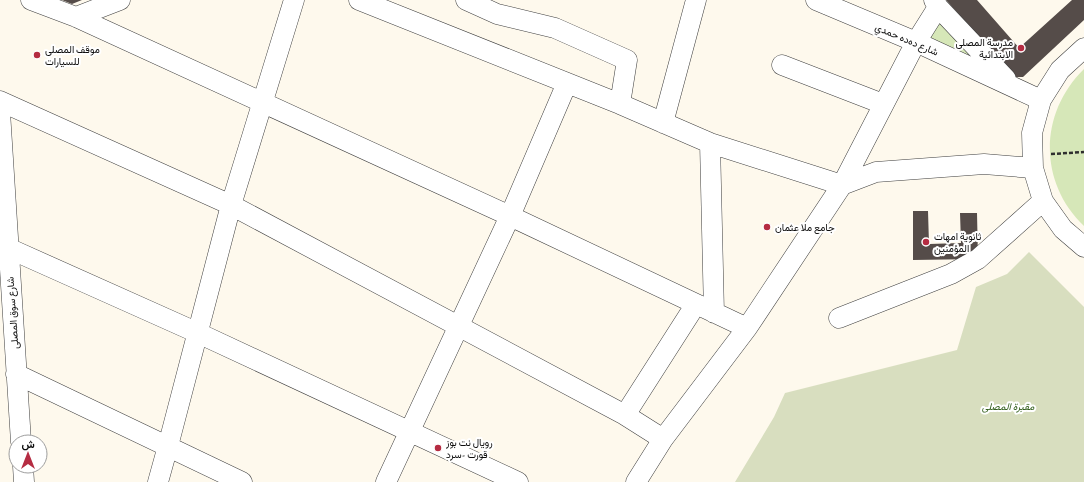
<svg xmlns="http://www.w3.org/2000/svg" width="1084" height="482" viewBox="0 0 1084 482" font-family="'Crimson Pro',Vazirmatn,serif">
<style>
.green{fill:#d6e7b8}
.cemetery{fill:#d8debf}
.building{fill:#554c49}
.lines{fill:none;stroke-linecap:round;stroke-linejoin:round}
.minor-casing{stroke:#3f3f3f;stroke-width:21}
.path{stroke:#2e2e2e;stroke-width:2.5;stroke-dasharray:4 2;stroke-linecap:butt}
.minor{stroke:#fff;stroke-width:20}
.poi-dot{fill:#b52c42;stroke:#fff;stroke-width:1.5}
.labels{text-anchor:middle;stroke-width:4;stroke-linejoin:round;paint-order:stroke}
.street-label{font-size:10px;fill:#0c0c0c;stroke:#fff}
.poi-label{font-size:10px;fill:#0c0c0c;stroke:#fff;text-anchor:start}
.park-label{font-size:10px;font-style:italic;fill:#356120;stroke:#fff}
</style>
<rect width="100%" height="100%" fill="#fef9ed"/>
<path class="green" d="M940,15L973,59L926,38Z
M1084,69V226C1038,182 1039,113 1084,69Z"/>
<path class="cemetery" d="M1029,252L1084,307V482H735L774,417L785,393L957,350L976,287L1007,274Z"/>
<path class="building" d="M62,0H82L72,4Z
M946,0H977L1019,48L1072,0H1084V20L1023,77H1014Z
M913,211H928L929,244L961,243L960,213H977L978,259L913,260Z"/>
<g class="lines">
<g class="minor-casing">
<path id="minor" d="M31,0L76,17L510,216L747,328
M359,0L620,104L710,143L842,185L876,172L984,164L1033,168
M466,0L497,14L555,28L627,60L620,104
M816,0L916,42L1041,100
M934,0L938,7L1006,79
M76,17L120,0
M1084,48L1060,70L1041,100L1032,133L1033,168L1043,201L1063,229L1084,247
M782,65L883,104
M0,101L231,205L625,415L663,439
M0,112L21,442
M663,123L696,0
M710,143L714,313
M8,248L198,333L518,482
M839,318L951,274L978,259L1043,201
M16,374L242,482
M625,415L696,304
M23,466L24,482
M158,482L168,446L231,205L294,0
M386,482L510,216L567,83
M636,482L663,439L747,328L842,185L916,42L938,7"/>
</g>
<path class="path" d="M1051,154L1084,152"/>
<use href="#minor" class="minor"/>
</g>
<g class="poi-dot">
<circle cx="1021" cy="48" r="4"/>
<circle cx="37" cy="55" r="4"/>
<circle cx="767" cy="227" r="4"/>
<circle cx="926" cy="242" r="4"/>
<circle cx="438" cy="448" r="4"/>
</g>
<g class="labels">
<g class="street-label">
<text transform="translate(907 39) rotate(23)" y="4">شارع دەدە حمدي</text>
<text transform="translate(12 313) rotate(-94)" y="4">شارع سوق المصلى</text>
</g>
<g class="poi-label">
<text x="1013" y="46" text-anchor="end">مدرسة المصلى<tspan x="1013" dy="12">الابتدائية</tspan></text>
<text x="45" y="53">موقف المصلى<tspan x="45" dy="12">للسيارات</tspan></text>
<text x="775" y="231">جامع ملا عثمان</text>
<text x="934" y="240">ثانوية امهات<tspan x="934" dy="12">المؤمنين</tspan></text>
<text x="446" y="446">رويال نت بوز<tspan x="446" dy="12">قورت -سرد</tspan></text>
</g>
<g class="park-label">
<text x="1008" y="410">مقبرة المصلى</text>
</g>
</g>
<g transform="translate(28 454)"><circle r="19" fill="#ffffff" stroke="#9e9e9e"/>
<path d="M0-3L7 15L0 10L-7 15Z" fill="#b52c42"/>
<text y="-6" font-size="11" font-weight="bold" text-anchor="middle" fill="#0c0c0c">ش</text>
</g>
</svg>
